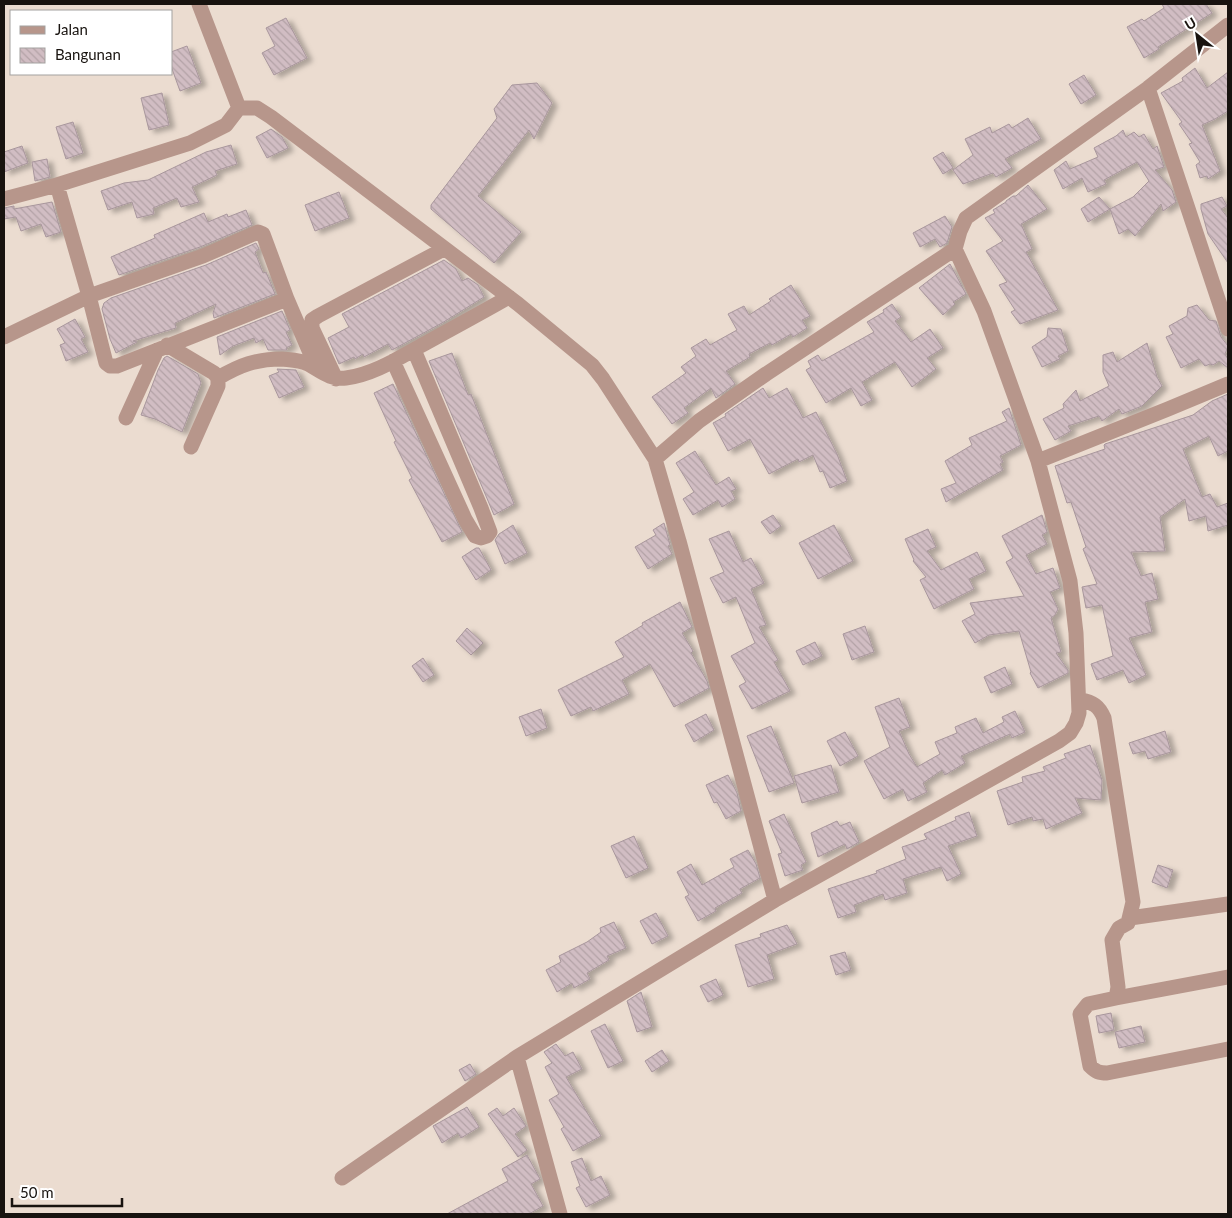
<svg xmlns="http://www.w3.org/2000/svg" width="1232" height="1218" viewBox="0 0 1232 1218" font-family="Lato,sans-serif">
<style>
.building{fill:url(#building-back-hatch);stroke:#a8969c;filter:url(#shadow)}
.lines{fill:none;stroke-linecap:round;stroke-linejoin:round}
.minor{stroke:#b7968b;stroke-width:15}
</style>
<defs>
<pattern id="building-back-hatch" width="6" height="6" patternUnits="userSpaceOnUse" patternTransform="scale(1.25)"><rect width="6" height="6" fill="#d1bdc3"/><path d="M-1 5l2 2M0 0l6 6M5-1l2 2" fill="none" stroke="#b3a2a6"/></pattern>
<filter id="shadow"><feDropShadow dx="5.5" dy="3" stdDeviation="2.5" flood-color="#0004"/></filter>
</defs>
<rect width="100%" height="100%" fill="#ebdcd0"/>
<path class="building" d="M1162,4H1206L1212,13L1158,47L1159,49L1144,58L1127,27L1142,19L1144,21L1164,8Z
M286,18L307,58L274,75L262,53L275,46L266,28Z
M187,46L201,83L180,91L171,66V52Z
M1195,68L1207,88L1228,72V111L1215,119L1202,125L1220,171L1208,179L1207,176L1200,178L1196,165L1200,162L1189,144L1192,143L1179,124L1182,122L1161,93L1183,81L1182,78Z
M1084,75L1096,95L1081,104L1069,84Z
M537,83L552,103L534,139L529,130L478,196L521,232L494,263L431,209V205L497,118L494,109L512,85Z
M162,93L169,125L149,130L141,98Z
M1028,118L1041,139L1005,159L1012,168L996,177L993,173L963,184L953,170L973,155L965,139L990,127L992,133L1009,124L1012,128Z
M73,122L83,153L66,159L56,127Z
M271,129L282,137L288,148L267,158L256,137Z
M1123,130L1126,137L1134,132L1139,137L1144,134L1153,149L1157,146L1164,167L1155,170L1172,190L1176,202L1163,211L1161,204L1135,236L1128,229L1119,234L1110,209L1133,197L1149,181L1137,162L1104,180L1106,184L1088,192L1082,178L1063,189L1054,170L1066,161L1070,169L1098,157L1094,148L1116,136Z
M231,145L237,164L215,171L217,175L192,187L199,202L181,207L177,198L153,208L154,214L137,218L132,202L108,210L101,191L124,183L148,180L206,152Z
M22,146L28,163L4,172V152Z
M943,152L953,168L943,174L933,158Z
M47,159L50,177L35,181L32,162Z
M1028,185L1047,209L1021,224L1032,249L1026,252L1058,310L1020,324L1011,312L1015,310L999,285L1007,282L986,251L1003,241L985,218L995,213L993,210L1006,202V201L1013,196H1016Z
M339,192L349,218L315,231L305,205Z
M1099,197L1110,209L1088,222L1081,209Z
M1222,197L1227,206L1221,209L1228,218V263L1208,234L1201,209V204Z
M52,202L61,232L46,237L41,224L21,231L16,217L4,219V208L14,206V209Z
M246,210L252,225L200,247L119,275L111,257L155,238L154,235L204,213L208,222L227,214L228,217Z
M945,216L952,227L947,243L940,247L935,239L920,247L913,233Z
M256,243L259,249L255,252L263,273L266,272L275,294L214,318L213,313L216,304L175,323L176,328L133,341L137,342L116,353L110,339L102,309L104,303L111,298L206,265Z
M444,260L456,269L462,281L468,278L478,285L484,297L442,323L392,350L388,344L364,357L363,354L355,359L354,357L339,364L328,338L349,327L342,314Z
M950,264L966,294L953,302L955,304L943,315L919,288Z
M791,285L810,316L802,320L807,328L793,337L791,334L772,345L770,343L749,354L750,357L726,371L735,384L716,398L711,388L684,408L688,413L672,424L652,397L686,373L681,367L696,356L691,348L706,339L710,345L737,330L728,314L744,306L749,315L771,301L769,299Z
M892,304L901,317L895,321L911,342L930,329L943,348L927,358L936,369L912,387L895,362L862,382L872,400L861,406L851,388L826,403L806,370L811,367L808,361L818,355L822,361L874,332L867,322L884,312L883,310Z
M1197,305L1209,320L1216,321L1221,337L1228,346L1225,354L1228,359V368L1219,361L1213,365L1210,364L1205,366L1199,359L1181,368L1166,337L1173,334L1169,326L1187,316L1188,308Z
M282,311L290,330L286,332L292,345L286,348L287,350H268L263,339L256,343L254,338L233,346L220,355L217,337Z
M75,319L85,337L81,339L88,352L66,361L60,345L65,343L57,329Z
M1048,328L1061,329L1068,351L1058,356L1060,359L1042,367L1032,347L1047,337Z
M1147,343L1157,377L1162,386L1142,406L1122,414L1119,409L1102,421L1099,416L1068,426L1071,431L1055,440L1043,419L1064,408L1063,404L1076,390L1080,401L1109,386L1103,372V355L1113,352L1117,362Z
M452,353L468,395L471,394L514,504L494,515L429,361Z
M167,356L198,374L201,383L182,432L155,419L141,415L158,370L164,358Z
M277,369L296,370L304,387L279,398L269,376L279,372Z
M393,384L462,532L442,542L409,480L412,478L394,442L396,441L374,393Z
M763,388L769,398L787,388L803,418L816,412L837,454L847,481L830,488L823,471L820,472L813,455L799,462L798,459L769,474L750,439L728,451L713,423L726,416L725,414Z
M1228,394V451L1218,456L1209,436L1183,449L1202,497L1210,494L1217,507L1228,503V525L1208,531L1206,516L1189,521L1185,499L1160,517L1165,551L1131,552L1141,576L1152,573L1158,599L1145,602L1152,632L1129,638L1146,675L1129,683L1123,670L1097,680L1091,664L1113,656L1102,605L1086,608L1082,587L1097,584L1083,549L1086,547L1071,502L1067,503L1055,466L1105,449L1104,445L1105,444L1193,415L1212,401Z
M1009,408L1021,445L1000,456L1003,462L1000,464L1003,470L946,502L941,489L956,483L945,461L972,445L969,438L1007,421L1002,412Z
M695,451L716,485L729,477L736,489L731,491L735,499L722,507L718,500L693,515L683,499L694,492L676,463Z
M773,515L781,526L770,534L761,522Z
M1042,515L1047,532L1042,535L1047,544L1026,555L1036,574L1053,568L1060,588L1050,592L1058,609L1055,615L1051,618L1061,652L1056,653L1068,670V673L1038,688L1030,673L1031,672L1019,631L989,635L975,643L962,621L975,614L970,603L1024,596L1006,562L1013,558L1002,536Z
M664,523L670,545L668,546L672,554L648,569L635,547L656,535L653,530Z
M513,525L527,553L505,564L495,540L499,534Z
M834,525L853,561L818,579L799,543Z
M928,529L936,547L927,551L941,570L977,552L986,571L969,579L974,589L934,609L920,580L926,577L913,561L914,560L905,539Z
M729,531L743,562L751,558L764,583L751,589L766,625L759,627L778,660L774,662L790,691L752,709L739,686L746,682L731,656L755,643L736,597L723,603L710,578L724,572L709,539Z
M476,548H479L491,570L476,580L462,557Z
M680,602L692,627L682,633L693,651L691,653L707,681L709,688L674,707L650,664L622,680L629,694L593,711L591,707L571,716L558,690L624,657L615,642L643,625L642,623Z
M865,626L874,652L852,660L843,634Z
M467,628L483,643L471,655L456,641Z
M815,642L822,656L803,665L796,651Z
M423,658L434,675L423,682L412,666Z
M1005,667L1012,684L991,693L984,677Z
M899,698L910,727L899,731L909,754L917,767L940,754L935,742L957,733L955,727L976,718L983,733L1004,722L1002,717L1015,711L1025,732L1012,738L1010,734L961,756L965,763L945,775L942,770L923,783L927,792L908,801L903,789L884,799L864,761L890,747L875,707Z
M541,709L547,728L526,736L519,717Z
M706,714L714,730L694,742L685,725Z
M771,726L794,783L769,792L747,736Z
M1165,731L1171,752L1148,759L1145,751L1133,754L1129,743Z
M845,732L858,756L840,766L827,741Z
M1090,745L1102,780L1101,800L1075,798L1082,813L1046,829L1043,819L1033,821L1032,817L1008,825L997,791L1023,782L1022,777L1045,771L1043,767L1066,758L1064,754Z
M831,765L839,792L802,803L794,776Z
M728,775L737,793L741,811L726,819L717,802L714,803L706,785Z
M969,812L977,836L948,846L961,874L947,881L941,867L903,879L907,893L885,900L883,894L854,905L856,912L838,918L828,889L877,873L876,871L906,859L902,847L927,839L924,834L956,820L955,817Z
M784,814L806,862L801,865L803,870L785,876L778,854L782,853L769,821Z
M837,821L840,826L850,822L859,842L847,849L845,844L818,857L811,833Z
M634,836L648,868L626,878L611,846Z
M748,850L756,864L760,878L740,889L742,893L715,908L716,911L698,921L685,897L689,895L677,872L691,864L702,885L734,867L730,859Z
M1158,865L1173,870L1167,888L1152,882Z
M656,913L668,936L652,944L640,921Z
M614,922L626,948L607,956L609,960L587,973L590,979L574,988L572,983L557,992L546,970L561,962L559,956L587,942L601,932L600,928Z
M787,925L797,944L767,955L774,979L748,987L735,945L761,937L760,934Z
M845,952L851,970L836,975L830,956Z
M716,979L723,995L708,1002L700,986Z
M641,992L652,1027L637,1032L627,1001Z
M1111,1013L1114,1030L1099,1033L1096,1016Z
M605,1024L623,1061L608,1068L591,1031Z
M1141,1026L1145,1042L1119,1048L1115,1032Z
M556,1044L565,1056L573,1052L582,1069L566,1077L601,1136L573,1151L561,1129L564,1127L549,1100L559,1094L545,1067L552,1063L544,1052Z
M662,1050L669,1061L652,1072L645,1061Z
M470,1064L476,1074L465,1081L459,1070Z
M467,1107L479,1127L461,1138L458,1133L442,1143L433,1126Z
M497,1108L503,1116L514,1108L526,1126L515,1134L527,1150L518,1157L488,1114Z
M527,1155L540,1179L531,1184L543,1206L529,1214H447L508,1181L502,1169Z
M582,1158L591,1181L601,1176L610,1195L586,1207L576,1188L580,1186L571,1162Z"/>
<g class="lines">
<path class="minor" d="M199,4L239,108H257L271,117L518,304L592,365L603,379L655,459L699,421L766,374L955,249L960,231L966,218L1148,88L1228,25
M1148,88L1228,329
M4,199L57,185
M258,232L263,234L287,299L117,366H110L106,363L89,296L203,256Z
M287,299L317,369
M4,337L89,296L57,185L190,143L226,125L239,108
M167,345L214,373L218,378V386L191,447
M393,361L465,519L475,536L481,538L487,536L490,532L481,508L414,350
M218,378C240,365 256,359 282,359C291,360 300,360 308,364C321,371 330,380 346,378C375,374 400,357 426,343C453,328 481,313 509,297
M336,379L312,328V320L318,316L444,249
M126,418L157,350
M655,459L679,541L775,900
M1038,461L1168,409L1228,384
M1080,700C1093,702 1099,706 1104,718L1133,902L1128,923L1119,928L1112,940L1118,987L1116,998L1088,1004L1080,1014L1090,1066C1096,1072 1099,1073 1107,1073L1228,1049
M1130,918L1228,904
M1116,998L1228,977
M517,1057L560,1214
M342,1178L517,1057L775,900L1059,741L1070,733L1076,723L1079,713L1076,633L1070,581L1038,461L984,311L955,249"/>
</g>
<rect width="1232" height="1218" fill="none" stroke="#18130f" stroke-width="10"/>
<rect x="10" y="10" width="162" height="65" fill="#ffffff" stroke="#a3a19f"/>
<rect x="20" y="26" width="25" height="8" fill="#b7968b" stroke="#a3a19f"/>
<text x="55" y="35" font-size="15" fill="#18130f">Jalan</text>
<rect x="20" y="48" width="25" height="15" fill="url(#building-back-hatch)" stroke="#a3a19f"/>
<text x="55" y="60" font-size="15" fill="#18130f">Bangunan</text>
<g transform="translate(1197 35) rotate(330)" stroke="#ffffff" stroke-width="4" paint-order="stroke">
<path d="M0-4L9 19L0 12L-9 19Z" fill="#18130f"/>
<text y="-8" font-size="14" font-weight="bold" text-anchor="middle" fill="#18130f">U</text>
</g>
<path d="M12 1198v8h110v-8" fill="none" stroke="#18130f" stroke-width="2.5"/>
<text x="20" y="1198" font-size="15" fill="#18130f" stroke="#ffffff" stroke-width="4" paint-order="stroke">50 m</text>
</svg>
